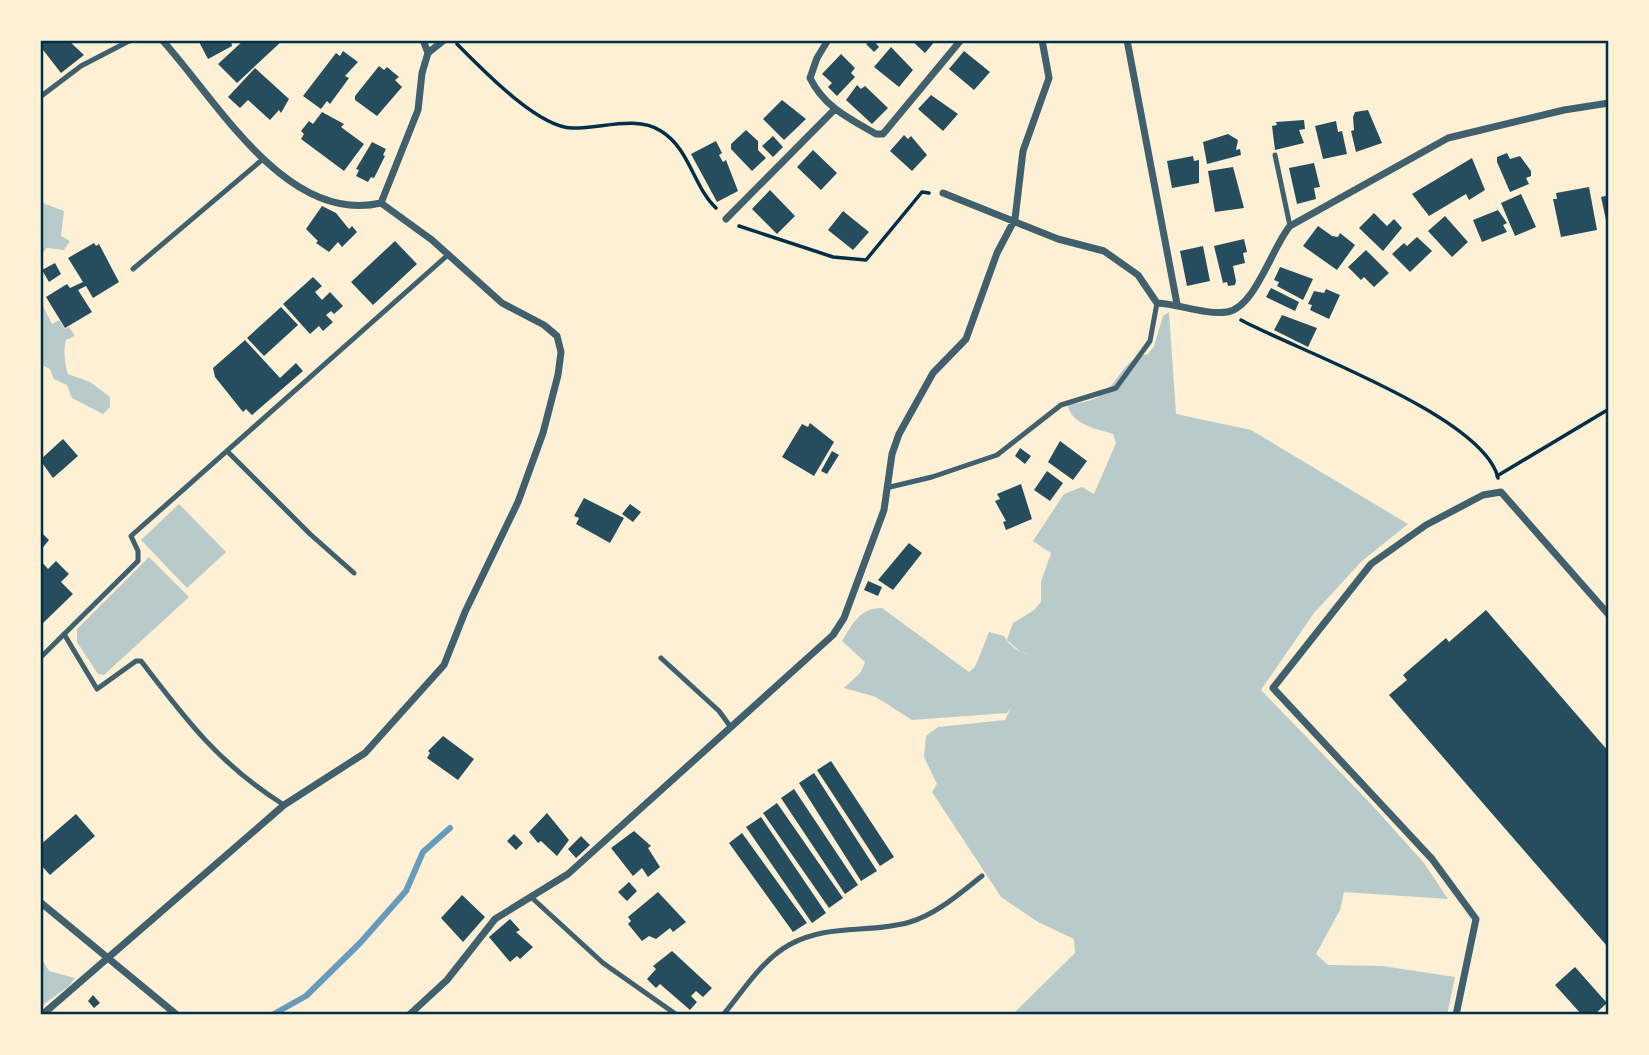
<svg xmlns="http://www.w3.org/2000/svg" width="1649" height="1055" viewBox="0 0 1649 1055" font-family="Rubik,sans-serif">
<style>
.green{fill:#b9caca}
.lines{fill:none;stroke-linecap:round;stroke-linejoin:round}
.stream{stroke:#669bbc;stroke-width:6}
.building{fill:#264d5e}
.path{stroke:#003049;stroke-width:3.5}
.service{stroke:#3f606c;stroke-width:5}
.minor{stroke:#3f606c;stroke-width:7}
.neatline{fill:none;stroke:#003049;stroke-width:2.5}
</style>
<rect width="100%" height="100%" fill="#fdf0d5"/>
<path class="green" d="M40,202L64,211L61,236L70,241L64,250L47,248L40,256Z
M40,300L52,324L59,320L65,329L69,327L75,336L66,340C63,348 65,367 68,374L90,382L110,397V407L103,414L72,398L67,385L54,379L50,369L40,364Z
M1169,312L1176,414L1251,430L1408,524L1362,561L1314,613L1261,690L1371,804L1424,863L1448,899L1344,892L1340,910L1316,954L1328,965L1382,966L1455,977L1447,1015H1012L1075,953L1074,939L1038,922L1001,897L932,792L937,784L924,757L926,736L938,727L1005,720L1011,708L1007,713L912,720L876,697L844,688L861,672L865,662L842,641C853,624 859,608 882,608L969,672L975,667L989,632L1004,636C1009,645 1018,653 1029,654L1021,652L1007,640L1013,623L1034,610L1041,602V582L1051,553L1033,541L1064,494L1082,487L1094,494L1116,443L1113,434C1097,429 1070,424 1068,405C1077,403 1088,402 1096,398C1119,387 1121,358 1148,354L1154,346L1163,316Z
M179,504L226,552L187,588L141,540Z
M149,557L189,597L104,675L98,674L77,642V629Z
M40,956L49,971L75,978L69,986L40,1007Z"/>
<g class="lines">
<path class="stream" d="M272,1015L306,996L360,943L406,891L423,852L450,828"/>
</g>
<path class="building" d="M40,40H68L84,55L61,73L40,46Z
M198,40H231L232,46L208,59Z
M244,40H283L237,83L218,64Z
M873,40L879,47L874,52L866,44Z
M911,40H936L925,53Z
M891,47L913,70L899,87L874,67Z
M343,51L358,62L345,76L349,78L330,104L327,101L321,109L303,96L336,53L340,56Z
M964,51L990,72L974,90L949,69Z
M841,54L855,68L851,73L855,77L837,96L828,87L832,83L822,74Z
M379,66L384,70L387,67L399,77L395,80L402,87L377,116L355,100V96Z
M255,68L289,99L281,113L279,110L270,120L248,100L240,108L228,97Z
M857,85L861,89L865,86L888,108L872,124L846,100Z
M931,95L958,114L943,131L918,109Z
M782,100L806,119L784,140L763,119Z
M1368,110L1382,143L1356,152L1351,131L1354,130L1353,117L1355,112Z
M322,112L344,124L341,127L364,144L344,171L301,139L304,134L301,131L309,121L313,124Z
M1304,120L1305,129L1299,130L1304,143L1275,150L1272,126L1277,125L1276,122Z
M1336,121L1338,132L1342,131L1347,154L1323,159L1315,126Z
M746,130L758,141V150L766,158L752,171L731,149V144Z
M1228,134L1238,140L1236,150L1240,149L1241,155L1207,164L1203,142Z
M904,135L908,139L911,136L927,155L912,171L890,151Z
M773,136L783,147L773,157L762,146Z
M716,141L722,153L719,155L723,162L726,160L738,191L717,202L691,154Z
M372,142L386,149L383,155L385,156L374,178L371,177L368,182L356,176L359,170L356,169Z
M813,150L837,173L821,190L797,167Z
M1507,153L1510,159L1520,156L1531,171V176L1526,178L1529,184L1510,192L1497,162V157Z
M1193,156L1194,161L1199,160V183L1172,188L1167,161Z
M1472,158L1485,190L1469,200L1466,194L1429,216L1412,194Z
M1314,163L1320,187L1314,188L1316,199L1297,204L1289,168Z
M1233,167L1244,208L1215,212L1208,171Z
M1589,187L1597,230L1561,237L1553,199H1557L1556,193Z
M770,190L795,216L777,234L752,209Z
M1521,194L1536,227L1515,236L1501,203Z
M1609,195V229H1608L1601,197Z
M322,206L336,213L349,229L352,226L357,232L342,247L338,242L329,252L316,243L318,241L306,229Z
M1498,210L1507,223L1503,225L1507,232L1482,242L1473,220Z
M843,211L869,232L853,250L828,230Z
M1374,213L1387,226L1394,219L1402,228L1383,251L1359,228Z
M1445,216L1468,242L1452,257L1428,231Z
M1318,226L1332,236L1338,237L1340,233L1355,245L1337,270L1303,246Z
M1417,237L1432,251L1410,272L1392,254L1404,243L1407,246Z
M1244,239L1247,252L1243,253L1245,263L1233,266L1236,281L1235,285L1228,286L1227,282L1223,283L1214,246Z
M395,241L417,264L373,305L351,282Z
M94,243L96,246L99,244L119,282L93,298L86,286L78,290L92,312L65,328L46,297L67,284L70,288L83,282L68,258Z
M1203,246L1210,281L1187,286L1180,251Z
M1366,250L1389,273L1374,287L1364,277L1361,280L1348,267Z
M55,263L61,274L49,282L42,270Z
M1280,267L1313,279L1303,300L1277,286L1279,282L1274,280Z
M313,277L322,286L315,292L322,300L330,292L343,306L334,314L331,311L326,315L333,322L323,331L319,326L310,334L283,304Z
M1271,288L1299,302L1295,311L1266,297Z
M1326,289L1340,295L1329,319L1310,310L1312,305L1308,304L1314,291L1324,293Z
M281,307L298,325L264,356L247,338Z
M1282,315L1317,328L1308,347L1274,330Z
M245,340L280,378L296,363L303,371L252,415L246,409L243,412L215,377L213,368Z
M810,423L834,442L814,476L782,457L802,424L808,427Z
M63,439L78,456L53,478L40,460Z
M1060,441L1087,461L1073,480L1048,462Z
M1020,448L1031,456L1025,464L1015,456Z
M832,451L839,455L827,474L821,471Z
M1047,471L1063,483L1050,501L1034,490Z
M1021,484L1032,519L1006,530L1003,522L1006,521L995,501L1000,499L997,494Z
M584,498L624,518L610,543L576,524L579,518L574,516Z
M630,504L641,512L633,522L622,514Z
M40,531L49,540L40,551Z
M909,543L922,553L893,590L878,580Z
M40,560L48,569L56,561L69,574L61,582L73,594L42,624Z
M868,581L882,587L878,596L864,590Z
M1486,610L1609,752L1607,946L1389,695L1407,680L1403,675L1446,638L1449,642Z
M443,736L474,759L458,780L427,758L430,753L428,751Z
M831,761L894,857L880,866L817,770Z
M814,773L877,871L861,881L799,783Z
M794,789L858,885L845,894L781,798Z
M777,803L843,898L829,908L763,813Z
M547,813L569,840L557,856L541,841L538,843L529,832Z
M76,814L95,836L50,875L40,864V845Z
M761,817L826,913L812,923L746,827Z
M634,831L651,846L648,848L660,867L648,877L642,868L633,876L611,848Z
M742,833L807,923L793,932L729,843Z
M514,834L523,843L516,850L507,841Z
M581,836L590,845L576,858L568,849Z
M629,882L637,891L627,901L618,892Z
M658,892L686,922L673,932L670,928L656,939L649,936L642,941L628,924L631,921L628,917Z
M462,895L485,917L463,942L441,918Z
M510,919L520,930L516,932L533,947L520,959L517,956L510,962L489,937Z
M672,951L712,988L703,997L696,991L691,996L697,1002L690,1010L660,984L656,988L647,979L656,969L653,966Z
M1575,967L1607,1003L1594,1015H1582L1555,985Z
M93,995L100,1003L94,1008L88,1001Z"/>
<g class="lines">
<path class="path" d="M457,44C481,68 537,127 572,128C600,129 636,115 661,131C690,149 693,186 716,208
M739,226L833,257L866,260L922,192L929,193
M1241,320C1296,350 1484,416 1498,478
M1497,476L1609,409"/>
<path class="service" d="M40,97L81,66L131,40
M1275,155L1290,226
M133,269L263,159
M227,451L310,534L354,573
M890,487L932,477L997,455L1061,405L1116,388L1150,341L1157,303
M64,634L97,689L136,661H141C186,720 219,764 284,805
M40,658L138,561V551L131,536L449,254
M661,658L719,711L730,726
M531,897L603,963L677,1015
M723,1015C743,991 762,960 789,945C827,923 870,934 910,922C937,914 960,893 982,876"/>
<path class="minor" d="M828,40L817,58L810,78C824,107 850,119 876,134H883L961,40
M1127,40L1177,304
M428,53L444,40
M943,193L1058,239L1104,251L1138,275L1157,303C1179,304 1205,315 1227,312C1255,308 1272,247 1290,226L1448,138L1564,110L1609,103
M381,203L418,110L422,73L428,53L423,40
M726,219L834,110
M40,902L177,1015
M42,1015L284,805L365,753L444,665L465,612L518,502L543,433L558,375L561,352L557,336L544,325L502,303L432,240L381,203C286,225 216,99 162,40
M409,1015L447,980L495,919L568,874L833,635L844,618L884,510L892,454L899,434L933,373L966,339L997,253L1015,219L1023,151L1049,78L1042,40
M1456,1015L1476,919L1432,859L1273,688L1371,564L1426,525L1483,495L1501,492L1609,615"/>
</g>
<rect width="1649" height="1055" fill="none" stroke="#fdf0d5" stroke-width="84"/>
<rect x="42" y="42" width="1565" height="971" class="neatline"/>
</svg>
